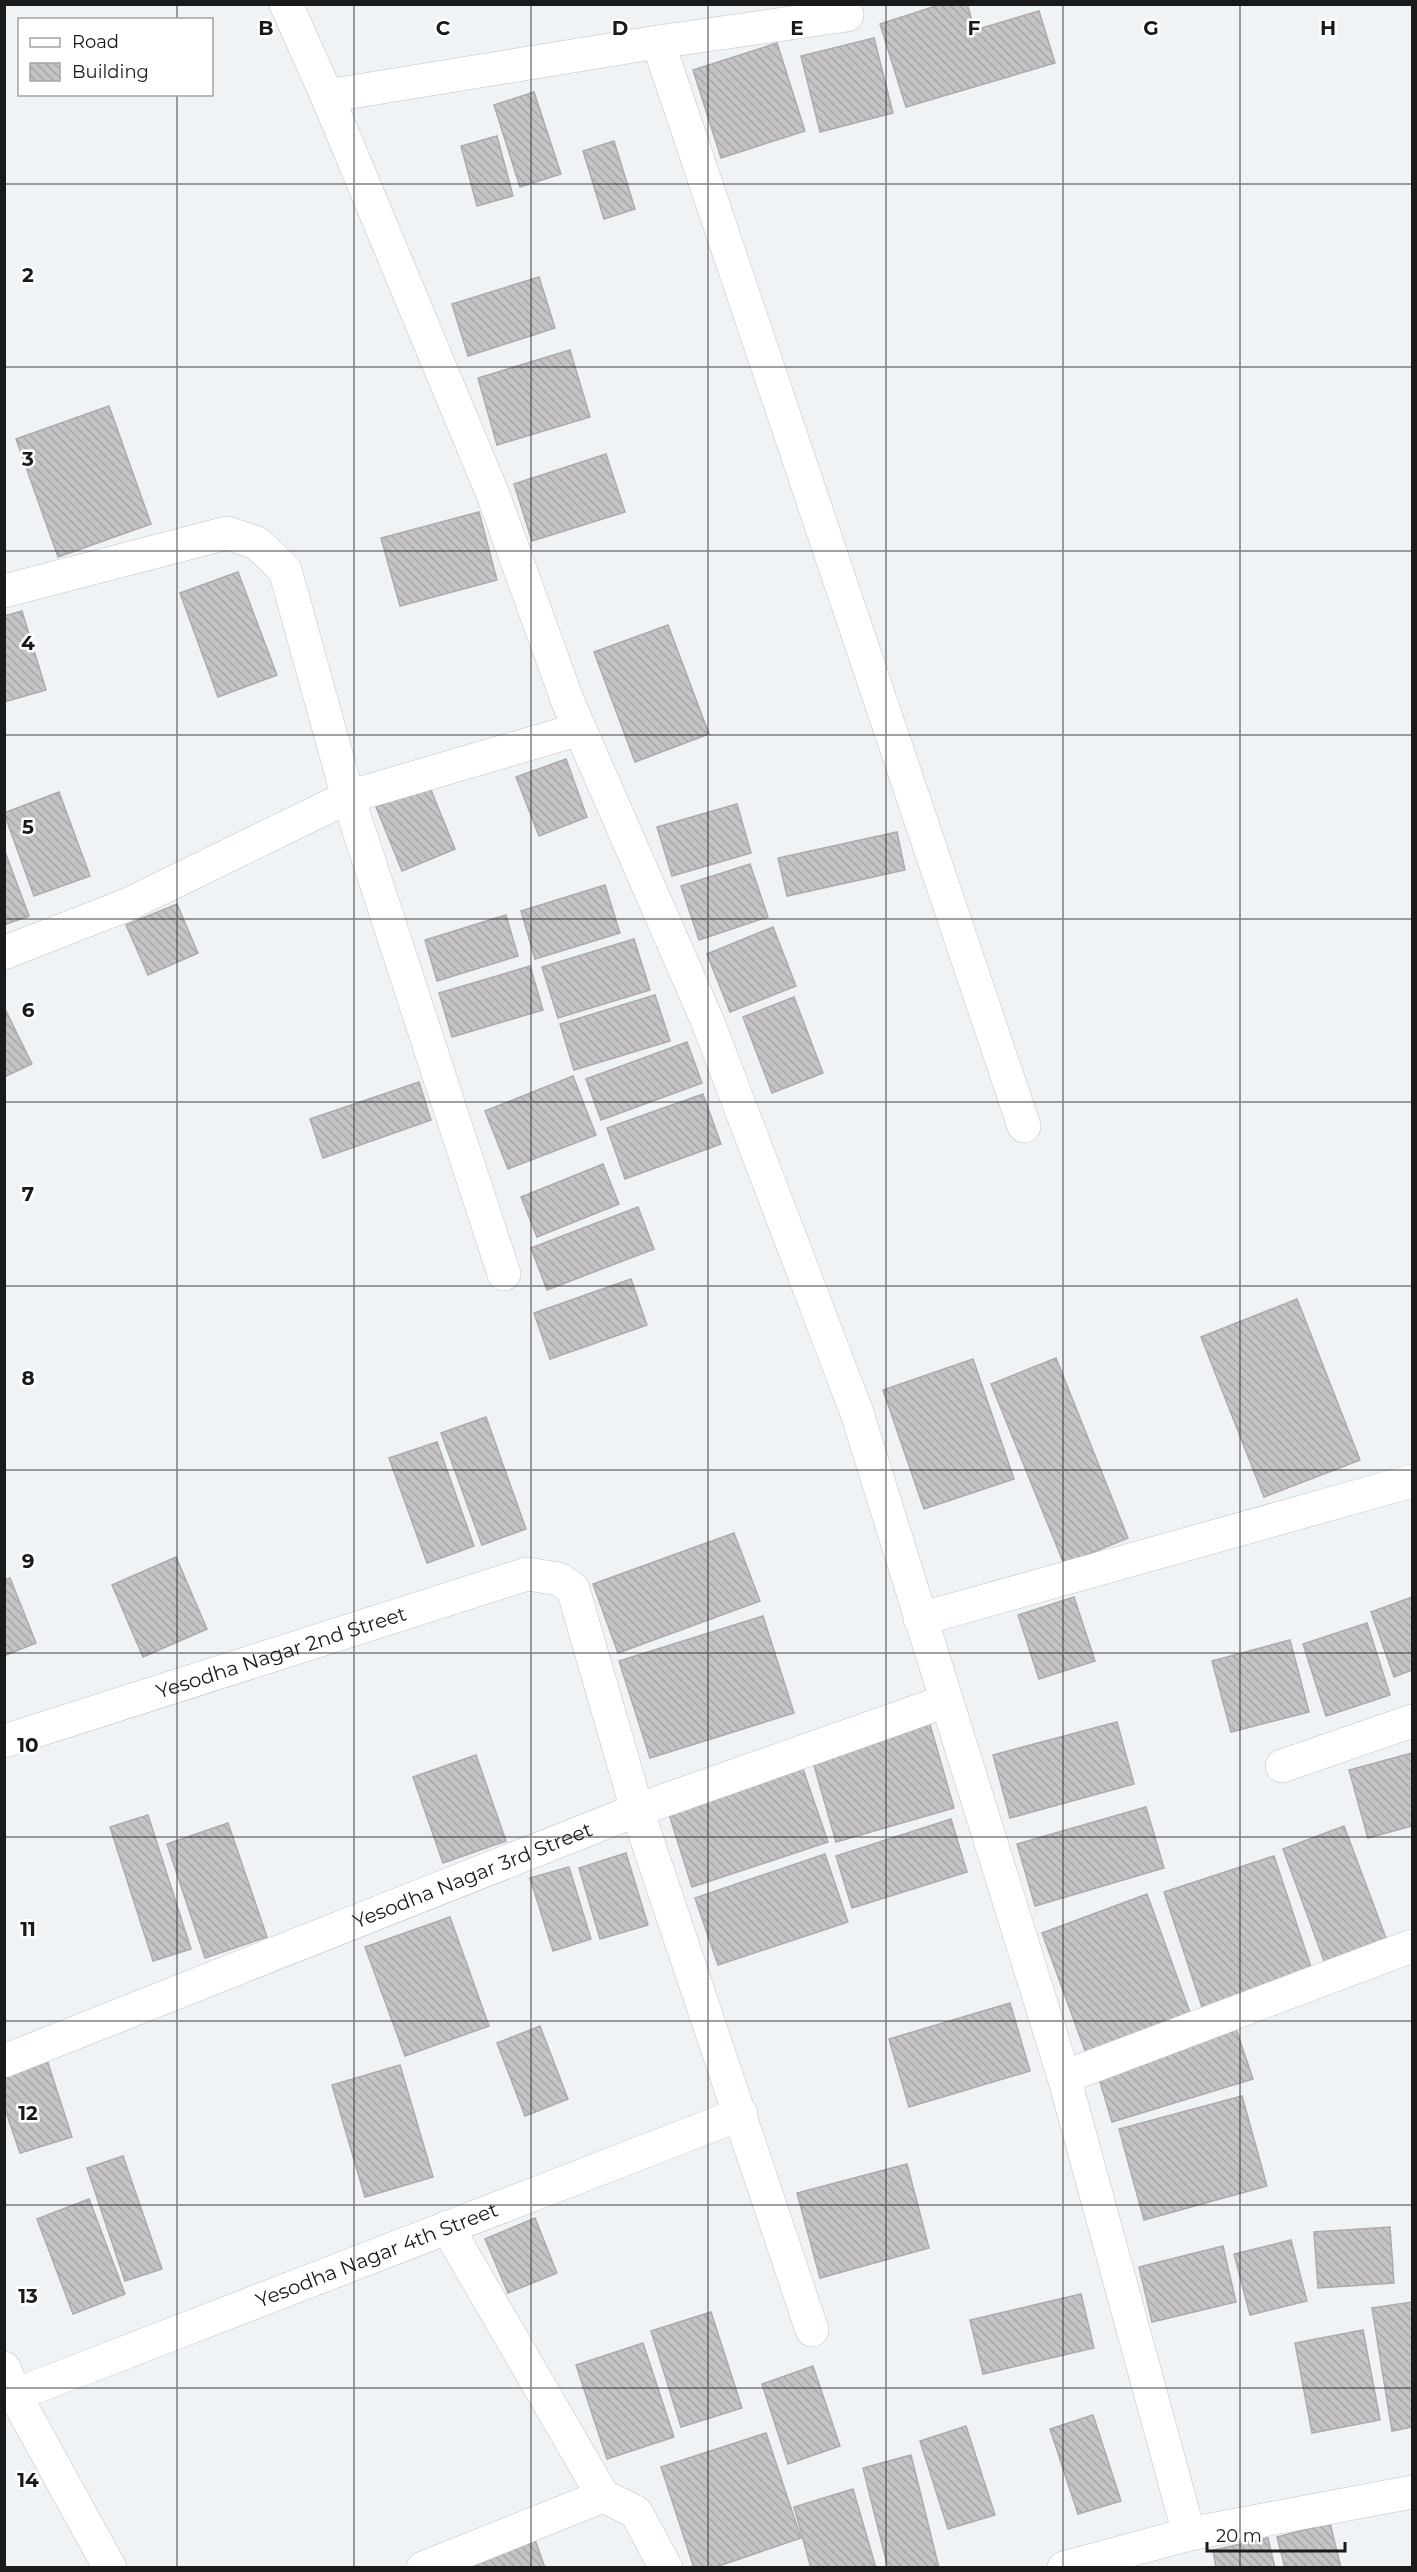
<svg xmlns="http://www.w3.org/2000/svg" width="1417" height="2572" viewBox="0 0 1417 2572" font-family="Montserrat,sans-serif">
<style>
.building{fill:url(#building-back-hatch);stroke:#aeabae;stroke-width:1.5}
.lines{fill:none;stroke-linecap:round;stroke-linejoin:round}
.minor-casing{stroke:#c0c3c6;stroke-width:34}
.minor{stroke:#fff;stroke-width:33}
.grid{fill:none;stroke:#191a1b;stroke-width:1.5;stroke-opacity:0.55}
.labels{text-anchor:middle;stroke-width:5;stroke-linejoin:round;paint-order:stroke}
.street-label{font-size:20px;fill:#191a1b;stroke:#fff}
.grid-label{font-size:20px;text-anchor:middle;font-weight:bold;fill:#191a1b;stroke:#fff;stroke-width:5;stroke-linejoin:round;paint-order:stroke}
</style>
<defs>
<pattern id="building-back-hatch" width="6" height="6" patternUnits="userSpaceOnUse" patternTransform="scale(1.5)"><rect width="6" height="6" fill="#c5c3c6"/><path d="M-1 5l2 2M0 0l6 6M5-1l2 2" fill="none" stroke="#a9a7aa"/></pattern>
</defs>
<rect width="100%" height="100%" fill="#f0f3f6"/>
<path class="building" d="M942,4H967L975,30L1039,11L1055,63L906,107L880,24Z
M874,38L893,113L820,132L801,56Z
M777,43L805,131L721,158L693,70Z
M534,92L561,174L520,187L494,105Z
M497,136L513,196L477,206L461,146Z
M614,141L635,209L604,219L583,151Z
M539,277L555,328L468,356L452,304Z
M570,350L590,417L497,445L478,378Z
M109,406L151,524L58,557L16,439Z
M606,454L625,512L532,541L514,484Z
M479,512L497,580L400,606L381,538Z
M238,572L277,675L218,697L180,593Z
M22,611L46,690L4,702V616Z
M668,625L709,734L635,762L594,652Z
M566,759L587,817L539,836L516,777Z
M429,785L455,849L402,871L376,807Z
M59,792L90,876L34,896L4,813Z
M737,804L751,853L672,876L657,827Z
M897,832L905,870L787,896L778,858Z
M4,849L29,916L4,925Z
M750,864L768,917L699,940L681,886Z
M605,885L620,933L535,959L521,911Z
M177,904L198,953L148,975L126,925Z
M506,915L518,956L437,981L425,940Z
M773,927L796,986L730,1012L707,954Z
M634,939L650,990L558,1018L542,967Z
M530,966L543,1010L452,1037L439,993Z
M655,995L670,1041L574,1070L560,1024Z
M794,997L823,1073L772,1093L743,1017Z
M4,1007L32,1064L4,1077Z
M687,1042L702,1083L601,1120L586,1079Z
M573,1076L596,1135L508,1169L485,1111Z
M419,1082L431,1120L323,1158L310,1119Z
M703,1094L721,1144L625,1179L607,1128Z
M603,1164L619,1204L537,1237L521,1197Z
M638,1207L654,1249L547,1290L531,1248Z
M631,1279L647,1325L550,1359L534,1313Z
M1297,1299L1360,1460L1264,1497L1201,1337Z
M1056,1358L1128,1538L1064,1564L991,1384Z
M973,1359L1014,1479L924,1509L883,1390Z
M486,1417L526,1529L482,1545L441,1433Z
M437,1442L474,1546L427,1563L389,1458Z
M734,1533L760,1601L618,1653L593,1584Z
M176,1557L207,1629L143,1657L112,1585Z
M10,1578L36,1643L4,1656V1580Z
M1074,1597L1095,1661L1039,1679L1018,1615Z
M1412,1597V1670L1394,1677L1371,1612Z
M763,1616L794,1713L650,1758L619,1661Z
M1367,1623L1390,1695L1326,1716L1303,1644Z
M1290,1640L1309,1712L1231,1732L1212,1661Z
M929,1721L954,1808L836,1842L811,1755Z
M1117,1722L1134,1784L1010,1818L993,1755Z
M1412,1753V1826L1368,1838L1349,1770Z
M476,1755L506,1841L443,1863L413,1777Z
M802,1766L828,1842L692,1887L668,1811Z
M1146,1807L1164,1868L1035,1906L1017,1844Z
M148,1815L191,1949L153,1961L110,1827Z
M951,1819L967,1872L852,1908L836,1856Z
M228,1823L267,1937L205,1958L167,1844Z
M1344,1826L1389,1946L1327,1969L1283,1849Z
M626,1853L648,1925L600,1939L579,1868Z
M825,1854L848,1922L718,1965L695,1898Z
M1274,1856L1314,1976L1204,2013L1164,1892Z
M569,1867L591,1939L553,1951L530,1878Z
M1147,1894L1192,2018L1087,2056L1042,1933Z
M450,1917L489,2026L405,2056L365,1947Z
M1010,2003L1030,2071L909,2107L889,2039Z
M540,2026L568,2099L525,2116L497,2043Z
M1235,2026L1253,2079L1112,2122L1098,2075Z
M47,2060L72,2137L20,2153L4,2106V2074Z
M400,2065L433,2177L365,2197L332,2085Z
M1242,2096L1267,2186L1144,2220L1119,2129Z
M123,2156L162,2269L125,2281L87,2168Z
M907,2164L929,2248L820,2278L797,2193Z
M89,2199L125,2294L73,2314L37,2219Z
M535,2218L557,2273L508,2293L485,2239Z
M1390,2227L1394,2283L1318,2288L1314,2232Z
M1291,2240L1307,2301L1250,2315L1234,2254Z
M1223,2246L1236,2302L1152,2322L1139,2267Z
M1081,2294L1094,2348L983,2374L970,2320Z
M1412,2302V2427L1392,2431L1372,2308Z
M711,2312L742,2408L681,2427L651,2331Z
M1363,2330L1380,2420L1312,2433L1295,2343Z
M643,2343L674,2437L607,2459L576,2365Z
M813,2366L840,2446L788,2464L762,2384Z
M1093,2415L1121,2501L1078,2514L1050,2429Z
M966,2426L995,2515L948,2529L920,2441Z
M766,2433L801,2538L713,2568H694L661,2467Z
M911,2455L939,2568H888L863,2468Z
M853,2489L876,2568H811L794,2507Z
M1330,2523L1341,2568H1285L1277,2537Z
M533,2534L545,2568H474L470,2556Z
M1268,2538L1275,2568H1216L1213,2550Z"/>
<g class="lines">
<g class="minor-casing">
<g id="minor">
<path d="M286,4L327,96L494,497L568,702L707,1020L857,1413L1064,2077L1189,2534L1064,2568"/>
<path d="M658,42L1024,1126"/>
<path d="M327,96L658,42L847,15"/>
<path d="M4,591L227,533L257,543L285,570L348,797L504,1274"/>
<path d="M4,953L129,904L348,797L580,729"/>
<path d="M920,1619L1412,1481"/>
<path id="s1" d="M4,1741L527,1574L559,1579L573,1589L637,1810L812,2330"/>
<path d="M1282,1766L1412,1721"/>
<path id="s2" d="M4,2061L637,1810L946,1701"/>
<path d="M1064,2077L1412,1946"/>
<path d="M447,2227L603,2496L636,2512L666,2568"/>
<path d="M4,2368L15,2395L110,2568"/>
<path id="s3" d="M15,2395L741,2114"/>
<path d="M1189,2534L1412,2492"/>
<path d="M423,2568L603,2496"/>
</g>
</g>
<use href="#minor" class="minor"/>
</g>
<path class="grid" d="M177,4V20M354,4V2568M531,4V2568M708,4V2568M886,4V2568M1063,4V2568M1240,4V2568M177,94V2568M4,184H1412M4,367H1412M4,551H1412M4,735H1412M4,919H1412M4,1102H1412M4,1286H1412M4,1470H1412M4,1653H1412M4,1837H1412M4,2021H1412M4,2205H1412M4,2388H1412"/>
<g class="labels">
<g class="street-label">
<text dy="7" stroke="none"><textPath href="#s1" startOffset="291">Yesodha Nagar 2nd Street</textPath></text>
<text dy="7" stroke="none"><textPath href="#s2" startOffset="504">Yesodha Nagar 3rd Street</textPath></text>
<text dy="7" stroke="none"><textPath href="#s3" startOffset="388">Yesodha Nagar 4th Street</textPath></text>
</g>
</g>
<g class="grid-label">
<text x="266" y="35">B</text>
<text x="443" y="35">C</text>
<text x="620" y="35">D</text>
<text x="797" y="35">E</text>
<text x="974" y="35">F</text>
<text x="1151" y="35">G</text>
<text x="1328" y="35">H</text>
<text x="28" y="282">2</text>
<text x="28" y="466">3</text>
<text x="28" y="650">4</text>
<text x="28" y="834">5</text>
<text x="28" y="1017">6</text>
<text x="28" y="1201">7</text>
<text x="28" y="1385">8</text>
<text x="28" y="1568">9</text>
<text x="28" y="1752">10</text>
<text x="28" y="1936">11</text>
<text x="28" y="2120">12</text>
<text x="28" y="2303">13</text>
<text x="28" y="2487">14</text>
</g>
<rect width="1417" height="2572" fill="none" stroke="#191a1b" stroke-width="12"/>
<rect x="18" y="18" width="195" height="78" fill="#ffffff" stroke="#a3a3a4" stroke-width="1.5"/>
<rect x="30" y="38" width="30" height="9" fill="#ffffff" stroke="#a3a3a4" stroke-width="1.5"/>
<text x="72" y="48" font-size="18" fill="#191a1b">Road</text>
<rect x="30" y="63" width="30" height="18" fill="url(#building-back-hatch)" stroke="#a3a3a4" stroke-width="1.5"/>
<text x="72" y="78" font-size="18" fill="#191a1b">Building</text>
<path d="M1207 2542v9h138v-9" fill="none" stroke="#191a1b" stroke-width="3"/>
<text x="1216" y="2542" font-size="18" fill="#191a1b" stroke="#ffffff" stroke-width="4.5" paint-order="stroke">20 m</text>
</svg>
